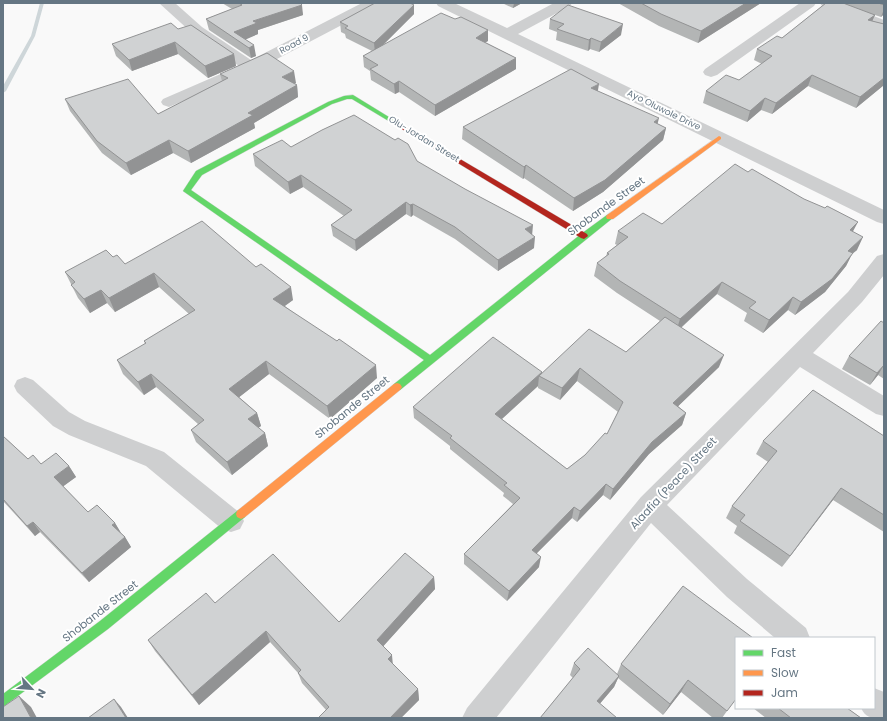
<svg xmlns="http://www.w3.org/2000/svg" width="887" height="721" viewBox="0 0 887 721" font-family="Poppins,sans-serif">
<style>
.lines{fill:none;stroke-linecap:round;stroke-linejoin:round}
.stream{fill:#ced6d9;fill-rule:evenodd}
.fast-casing{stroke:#d5d6d7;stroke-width:1}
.slow-casing{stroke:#d5d6d7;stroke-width:1}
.jam-casing{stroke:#d5d6d7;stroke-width:1}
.street{fill:#cecfd0;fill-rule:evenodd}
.fast{fill:#63d668;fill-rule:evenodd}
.slow{fill:#ff974d;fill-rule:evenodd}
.jam{fill:#b3261e;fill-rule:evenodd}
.wall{fill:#b3b5b5;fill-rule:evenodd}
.shaded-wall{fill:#929394}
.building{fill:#d0d2d3;stroke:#929394}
.labels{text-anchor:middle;stroke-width:4;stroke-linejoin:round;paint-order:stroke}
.far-street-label{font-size:9px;fill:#657683;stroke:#fff}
.street-label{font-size:11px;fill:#657683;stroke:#fff}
</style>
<rect width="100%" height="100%" fill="#f9f9f9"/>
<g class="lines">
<path class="stream" d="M40,3H44L35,36L6,91L3,93V86L31,36Z"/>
<g class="fast-casing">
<path id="fast" d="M353,95L397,122L394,124L392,123L352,99H347L332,104L202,175L191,190L430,355L581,234L607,215L610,214L614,217L400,390H394L392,387L394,384L424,360L183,191L196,171L328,102L344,96Z
M241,509L245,511L246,514L245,517L108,629L3,707V694L100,621L237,511Z"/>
</g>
<g class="slow-casing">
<path id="slow" d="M719,136L721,137V139L613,219H607L606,217L607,215Z
M397,383L400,384L402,387L400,390L245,517L241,519L237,517L236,514L237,511L394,384Z"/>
</g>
<g class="jam-casing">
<path id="jam" d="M394,120L587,234L588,236L584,239L581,238L392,123L391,122Z"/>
</g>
<path class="street" d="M159,3H175L202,27L251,60L362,3H380L378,6L256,70L169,107L163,105L161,102L163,99L239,66L192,33Z
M436,3H454L507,28L554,3H572L570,6L518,34L884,210V224L877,222L438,6Z
M800,3H816L814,6L717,75L711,77L705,75L703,72L705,69Z
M820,3H840L884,20V29L822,6Z
M884,254V275L862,302L813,353L884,396V416L876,414L800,367L667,505L747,579L806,628L810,638H775L727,597L651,523L496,718H462L467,708L641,497L848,292L877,256Z
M25,377L33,380L69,412L85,421L164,452L240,513L244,521L240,529L231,532L222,529L146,466L69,435L53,426L17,392L14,386L17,380Z
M874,688L884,692V718C873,718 866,719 861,708H874Z"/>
<use href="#fast" class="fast"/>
<use href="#slow" class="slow"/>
<use href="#jam" class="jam"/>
</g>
<path class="wall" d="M222,3H300L303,15L258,30V34L245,39L256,56L251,58L209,30L206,19L232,9Z
M502,3H522L513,8Z
M618,3H761L698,43L659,26Z
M826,3H884V14L881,17L875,15L872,21L884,24V85L856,108L808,86L772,114L761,110L747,122L703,103L706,91L739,80L762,64L754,60L757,49L782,38Z
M414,5V14L383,45L455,19L488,30V41L485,42L516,58V69L435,116L399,92L395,94L371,80L370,71L364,67L363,56L372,51L346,38L345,34L341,32L340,22Z
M550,19L621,35L599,52L590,49L588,51L556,40L557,32L549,29Z
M178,29L234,54L236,66L208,78L178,54L132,71L116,56L112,44Z
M220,74L296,83L294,84L297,85L298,97L254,123L255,128L191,163L173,153L131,175L102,153L70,111L65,99L158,114L222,81Z
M597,91L658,124L666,128L663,140L603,192L573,211L524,178L523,179L462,139L463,127Z
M291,147L417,161L534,248L498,271L455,239L413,215L411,217L406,214L356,251L333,236L331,225L344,216L303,187L290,194L255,166L253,154Z
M662,224L853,232L857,250L852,254L846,266L825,292L795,315L788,310L763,333L744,321L747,313L717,294L681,328L719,367L678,406L686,413L682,425L649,454L610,500L603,495L577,522L572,518L537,553L539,567L507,601L464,564V554L513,504L503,496L504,493L450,449V446L414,418L413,407L626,352L660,321L617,293L594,276L597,263L606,257L607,253L617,245L615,244L618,231ZM577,381L618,412L607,434L585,455L567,469L502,419L538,386V388L560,400Z
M113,257L125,264L293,300L285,306L377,378L330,419L269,374L239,397L257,413L261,426L258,428L265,433L268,446L232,475L196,442L191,430L198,424L156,387L144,395L123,374L117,360L145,344L144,341L189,314L159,287L115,312L107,303L90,313L78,298L65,272Z
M884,323V379L878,375L870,385L842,369L849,356Z
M3,436L28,459L41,464L69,466L76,477L63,486L88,512L115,523L121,533L125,537L131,547L89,582L40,532L35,536L3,501Z
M884,436V532L833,500L782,567L734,533L737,526L726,518L732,506L768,462L756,454L763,441Z
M434,577L435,589L383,646L393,664L418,689L419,700L401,718H318L326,710L302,683L298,673L270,642L199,705L155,651L148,640L215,603L339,622Z
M683,586L727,711L722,718H713L681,692L663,715L618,678L614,687L600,703L540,718L573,678L570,675L574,663L617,674L621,664Z
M753,708H847L861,718H766Z"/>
<path class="shaded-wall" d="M514,3H522L513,8Z
M746,3H761L698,43L701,31Z
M302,5L303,15L258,30V34L240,42L234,32L253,21Z
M414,5V14L375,53L374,43Z
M884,9V14L881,17Z
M875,15L870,26L868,20Z
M623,24L621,35L599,52L601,42Z
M488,30V41L476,48V38Z
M591,38L590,49L588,51L589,40Z
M175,42L178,54L132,71L129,60Z
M254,45L256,56L251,58L249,48Z
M234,54L236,66L208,78L205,66Z
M516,58V69L435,116V105Z
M294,71L296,83L284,89L282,77Z
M812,75L808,86L772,114L776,103Z
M884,78V85L856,108L860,97Z
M399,81V92L395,94L394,84Z
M599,84L597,96L591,88Z
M297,85L298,97L254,123L255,128L191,163L188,151L248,113Z
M765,98L761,110L747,122L750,111Z
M659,118L656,130L654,122Z
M666,128L663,140L603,192L573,211L574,198Z
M169,140L173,153L131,175L126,163Z
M526,165L524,178L523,179L524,167Z
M301,175L303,187L290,194L288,182Z
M406,202V214L356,251L355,240Z
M413,204V215L411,217L410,205Z
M858,222L851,235L850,230Z
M533,225L532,236L525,229Z
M535,237L534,248L498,271V260Z
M863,237L857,250L852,254L846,266L825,292L795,315L801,302L848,251Z
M154,273L159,287L115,312L109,298Z
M722,282L717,294L676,332L680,319Z
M291,287L293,300L276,312L273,299Z
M101,290L107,303L90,313L84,299Z
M793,297L788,310L763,333L769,320Z
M724,355L719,367L669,415L673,403Z
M266,361L269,374L233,402L229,389Z
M376,365L377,378L330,419L327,406Z
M884,365L878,375L870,385L877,373Z
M580,368L577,381L560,400L562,388Z
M542,372V377L539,376L538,386L494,426L495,414Z
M151,374L156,387L144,395L138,382Z
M257,413L261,426L252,432L248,419Z
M686,413L682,425L649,454L610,500L613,489L652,442Z
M265,433L268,446L232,475L227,462Z
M69,466L76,477L61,488L54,477Z
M606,484L603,495L577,522L580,511Z
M841,488L833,500L782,567L790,556Z
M574,507L572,518L530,560L532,550Z
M33,522L40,532L35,536L27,526Z
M115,523L121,533L118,535L112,525Z
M125,537L131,547L89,582L82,573Z
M541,557L539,567L507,601L509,591Z
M434,577L435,589L379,651L377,640Z
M266,631L270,642L199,705L192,695Z
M392,655L393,666L388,659Z
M619,676L614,687L593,712L597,701Z
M688,680L681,692L663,715L670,704Z
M418,689L419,700L401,718H390Z
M19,696L31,707L37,718H31Z
M114,699L121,707L128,718H126Z"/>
<path class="building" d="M239,3H300L302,5L253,21L257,23L234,32L254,45L249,48L206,19L242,5Z
M375,3H410L414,5L374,43L345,28L348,26L340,22Z
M641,3H746L701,31L661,14Z
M826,3H843L875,15L868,20L884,24V78L860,97L812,75L776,103L765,98L750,111L706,91L726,75L739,80L772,56L757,49L777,36L782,38Z
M878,3H884V5Z
M568,5L623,24L601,42L591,38L589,40L557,29L564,24L550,19Z
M441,13L455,19L461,17L488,30L476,38L516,58L435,105L399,81L394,84L370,69L378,65L363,56Z
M171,23L178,29L191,25L234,54L205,66L175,42L129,60L112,44Z
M267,53L294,71L282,77L297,85L248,113L253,115L188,151L169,140L126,163L97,141L65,99L128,79L158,114L228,78L220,74Z
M571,69L599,84L591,88L659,118L654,122L666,128L605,180L574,198L526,165L524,167L463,127Z
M354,115L395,140L398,138L408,144L417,161L465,189L533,225L525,229L535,237L498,260L455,227L413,204L410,205L406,202L355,240L331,225L352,210L301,175L288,182L253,154L282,140L291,147L322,130Z
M735,164L748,172L752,169L804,199L825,208L827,206L858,222L850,230L863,237L848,251L853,253L832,279L801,302L793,297L769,320L749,308L756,302L722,282L680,319L620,281L597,263L609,254L607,253L628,237L618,231L643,213L662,224Z
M202,221L256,267L261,264L291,287L273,299L337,341L339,339L376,365L327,406L266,361L229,389L257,413L248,419L265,433L227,462L191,430L204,420L151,374L138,382L117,360L146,343L144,341L195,310L154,273L109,298L101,290L84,299L71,285L75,282L65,272L106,250L113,257L117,255L125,264Z
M665,317L724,355L673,403L686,413L652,442L613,489L606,484L580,511L574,507L532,550L541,557L509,591L464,554L520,498L504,485L507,483L450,438L452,436L413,407L493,337L542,372L495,414L567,469L585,455L605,433L607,434L623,402L580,368L562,388L539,376L589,329L626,352Z
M881,321L884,323V365L877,373L849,356Z
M813,390L884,436V515L841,488L790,556L740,521L745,515L732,506L777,451L763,441Z
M3,436L28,459L33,455L41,464L56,453L69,466L54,477L88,512L97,505L115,523L112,525L125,537L82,573L33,522L27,526L3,499Z
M405,553L434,577L377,640L392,655L388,659L418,689L390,718H318L329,707L298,673L301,670L266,631L192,695L148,640L206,593L215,603L273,554L339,622Z
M683,586L753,638H736V699L727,711L688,680L670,704L621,664Z
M588,648L619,676L597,701L617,718H540L580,669L574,663Z
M19,696L31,718H3V707Z
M114,699L126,718H88Z
M778,708H847L861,718H791Z"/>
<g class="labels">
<g class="far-street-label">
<text transform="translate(294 44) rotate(-28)" y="3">Road 9</text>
<text transform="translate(664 110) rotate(26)" y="3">Ayo Oluwole Drive</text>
<text transform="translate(424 139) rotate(31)" y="3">Olu-Jordan Street</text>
</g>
<g class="street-label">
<text transform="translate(606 206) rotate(-36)" y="4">Shobande Street</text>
<text transform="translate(352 407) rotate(-39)" y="4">Shobande Street</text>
<text transform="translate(673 483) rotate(-47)" y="4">Alaafia (Peace) Street</text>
<text transform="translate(100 611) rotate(-38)" y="4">Shobande Street</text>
</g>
</g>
<rect width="887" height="721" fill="none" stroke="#657683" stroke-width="8"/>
<rect x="735" y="637" width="140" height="72" fill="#ffffff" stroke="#c1c8cd"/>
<rect x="743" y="650" width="20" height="6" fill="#63d668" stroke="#c1c8cd"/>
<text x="771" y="657" font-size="12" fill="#657683">Fast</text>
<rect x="743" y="670" width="20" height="6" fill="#ff974d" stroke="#c1c8cd"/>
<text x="771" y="677" font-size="12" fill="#657683">Slow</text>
<rect x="743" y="690" width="20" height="6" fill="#b3261e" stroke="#c1c8cd"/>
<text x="771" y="697" font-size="12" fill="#657683">Jam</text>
<g transform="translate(32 689) rotate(116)" stroke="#ffffff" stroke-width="3" paint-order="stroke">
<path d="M0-3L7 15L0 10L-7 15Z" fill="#657683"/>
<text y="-6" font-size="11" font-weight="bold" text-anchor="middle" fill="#657683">N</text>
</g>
</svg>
